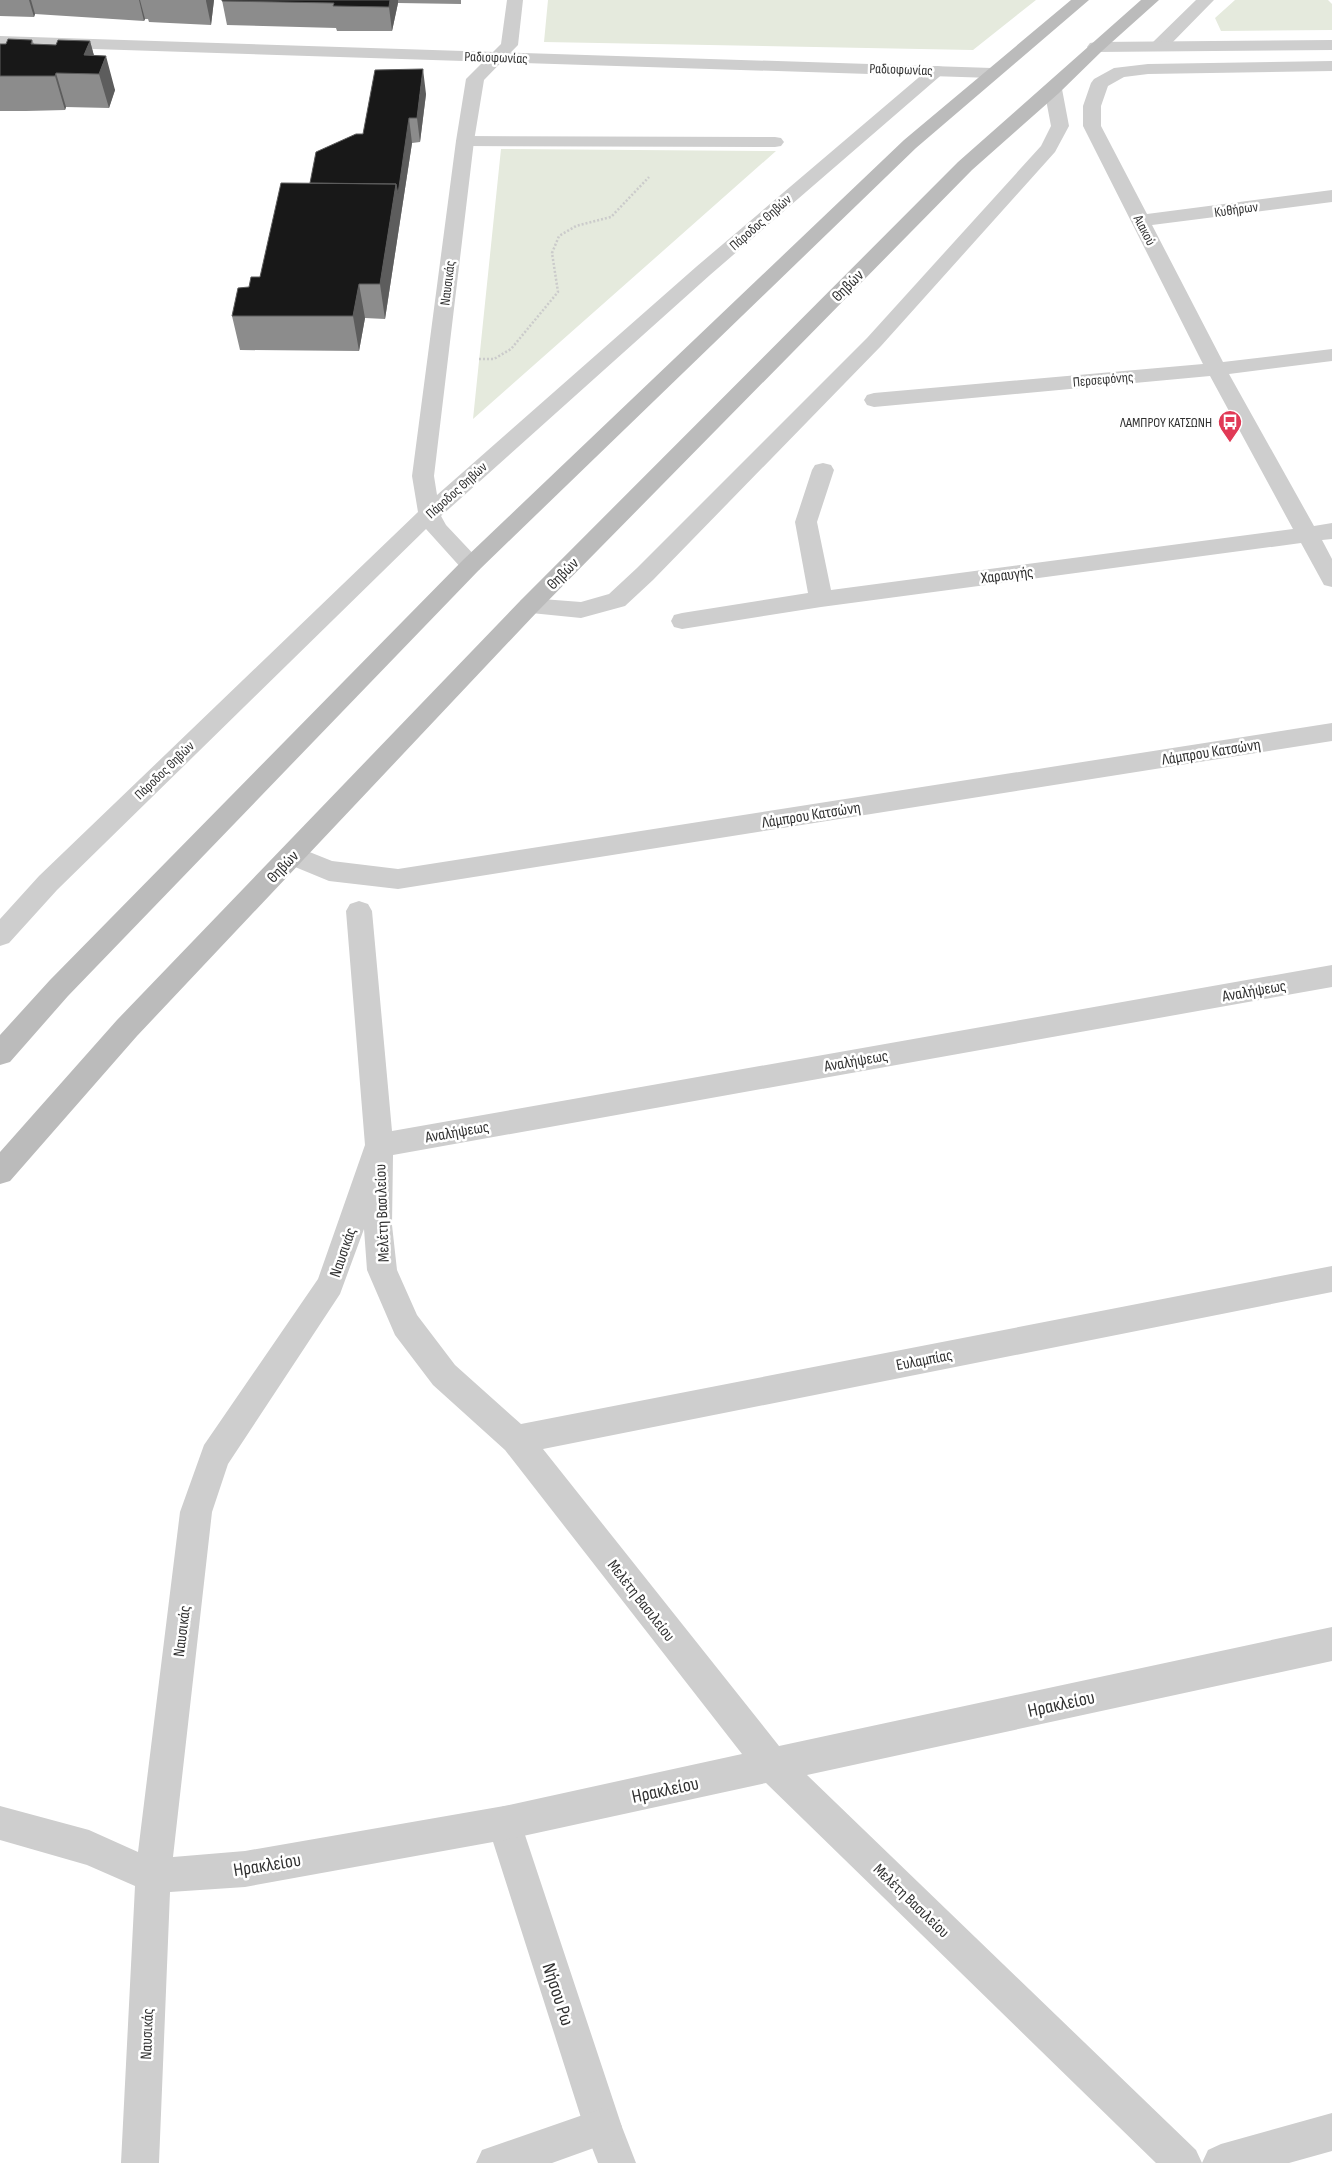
<svg xmlns="http://www.w3.org/2000/svg" width="1332" height="2163" viewBox="0 0 1332 2163" font-family="'Sofia Sans Condensed',sans-serif">
<style>
.green{fill:#e5eadd}
.lines{fill:none;stroke-linecap:round;stroke-linejoin:round}
.path{stroke:#cbcbcb;stroke-width:2.5;stroke-dasharray:2 2;stroke-linecap:butt}
.pedestrian{fill:#cecece;fill-rule:evenodd}
.minor{fill:#cecece;fill-rule:evenodd}
.tertiary{fill:#cecece;fill-rule:evenodd}
.secondary{fill:#bbb;fill-rule:evenodd}
.wall{fill:#8c8c8c}
.shaded-wall{fill:#5d5d5d}
.building{fill:#181818;stroke:#5d5d5d}
.labels{text-anchor:middle;stroke-width:5;stroke-linejoin:round;paint-order:stroke}
.far-street-label{font-size:14px;fill:#313131;stroke:#fff}
.far-poi-label{font-size:14px;fill:#313131;stroke:#fff;text-anchor:end}
.street-label{font-size:16px;fill:#313131;stroke:#fff}
.near-street-label{font-size:19px;fill:#313131;stroke:#fff}
</style>
<rect width="100%" height="100%" fill="#fff"/>
<path class="green" d="M548,0H1036L973,50L544,42Z
M1235,0H1328L1332,4V30L1221,31L1215,18Z
M501,149L776,151L473,419Z"/>
<g class="lines">
<path class="path" d="M479,359H494L511,349L558,292L552,253L559,236L576,226L611,217L649,177"/>
<path class="pedestrian" d="M465,136L775,137L781,138L784,142L781,146L775,147L465,146L459,145L456,141L459,137Z
M504,1806L516,1811L521,1823L622,2127L636,2163H598L584,2127L487,1823L492,1811Z"/>
<path class="minor" d="M507,0H523L518,45L484,80L474,141L434,476L437,495L696,267L931,67L937,66L943,67L946,71L710,275L441,516L446,525L479,560L482,565L479,570L471,573L463,570L426,529L57,890L9,943L0,946V919L39,876L418,512L412,476L456,141L466,79L501,44Z
M1196,0H1214L1165,50L1159,51L1153,50L1150,46L1153,42Z
M1332,61V71L1148,74L1124,77L1108,86L1101,106V126L1147,214L1332,190V202L1152,225L1223,362L1332,349V361L1229,374L1314,526L1332,523V539L1322,540L1332,559V587L1324,585L1301,543L821,607L682,629L674,627L671,621L674,615L682,613L808,593L795,522L812,470L815,465L823,463L831,465L834,470L817,522L831,590L1293,529L1210,376L874,407L867,405L864,400L867,395L874,393L1203,364L1083,126V106L1091,83L1094,79L1114,68L1148,64Z
M1053,84L1059,85L1062,89L1069,126L1055,152L881,346L653,580L625,606L581,618L521,612L518,606L521,600L529,598L581,602L609,594L637,568L867,338L1041,146L1051,126L1044,89L1047,85Z
M1332,723V741L398,889L329,881L283,862L279,855L283,848L292,845L332,861L398,869Z
M359,901L368,904L372,911L392,1131L1332,965V987L393,1155L392,1225L397,1270L417,1315L455,1365L521,1424L1332,1266V1292L543,1449L779,1746L1332,1627V1661L807,1775L1196,2150L1202,2163L1208,2150L1221,2144L1332,2113V2151L1289,2163H1156L766,1783L504,1840L245,1887L170,1892L159,2163H121L135,1886L87,1865L0,1840V1806L89,1830L138,1852L180,1512L204,1445L318,1279L365,1145L346,911L350,904ZM364,1229L367,1270L395,1335L433,1385L505,1450L742,1754L504,1806L245,1851L173,1857L212,1512L228,1464L340,1294Z
M603,2108L616,2114L622,2127L616,2140L552,2163H476L482,2150Z"/>
<path class="tertiary" d="M0,36L992,68L998,69L1001,73L998,77L992,78L0,46Z
M1332,40V50L1096,52L1090,51L1087,47L1090,43L1096,42Z"/>
<path class="secondary" d="M1071,0H1089L916,148L479,570L68,996L10,1062L0,1065V1035L50,980L463,560L904,140Z
M1141,0H1159L1102,51L1059,93L972,170L537,612L137,1036L10,1181L0,1184V1152L117,1020L521,600L958,162Z"/>
</g>
<path class="wall" d="M0,0H214L211,25L149,22L148,19H145L144,21L35,14L34,17L0,16Z
M222,0H461V4L398,3L392,31H337L336,28L227,25Z
M32,40L34,44L56,45L90,41L94,56L115,90L109,108L66,107L65,110L26,111H0V44H6Z
M426,94L420,142L412,143L385,319L365,318L359,351L240,350L232,316L260,277L310,183L363,134Z"/>
<path class="shaded-wall" d="M29,0H31L35,14L34,17Z
M139,0H140L145,19L144,21Z
M206,0H214L211,25L206,1Z
M390,0H398V3L392,31L389,7Z
M90,41L99,74L84,55Z
M106,56L115,90L109,108L99,74Z
M423,69L426,94L420,142L417,118Z
M56,73L66,107L65,110L55,76Z
M409,118L412,143L385,319L380,284L396,184Z
M359,284L365,318L359,351L353,316Z"/>
<path class="building" d="M222,0H390L389,7L333,6L334,3L222,1Z
M8,39L32,40L31,44L56,45L58,40L90,41L84,55L106,56L99,74L56,73L55,76H0V44H6Z
M423,69L417,118H409L398,194L396,184L310,183L316,152L356,134H363L375,70Z
M281,183L396,184L380,284H359L353,316H232L238,288L249,287L251,277H260Z"/>
<defs>
<g id="bus-pin" transform="scale(1.25)"><path d="M0 17L-7.5 6A9.5 9.5 0 1 1 7.5 6Z" fill="#e13a56" stroke="#fff"/><path d="M-5-6H5V4H4V6H2V4H-2V6H-4V4H-5ZM-3.5-4V0h7V-4ZM-3.5 1.2v1.5H-2V1.2ZM2 1.2v1.5H3.5V1.2Z" fill="#fff"/></g>
</defs>
<g fill-rule="evenodd">
<use href="#bus-pin" x="1230" y="422"/>
</g>
<g class="labels">
<g class="far-street-label">
<text transform="translate(496 57) rotate(2)" y="5">Ραδιοφωνίας</text>
<text transform="translate(901 69) rotate(2)" y="5">Ραδιοφωνίας</text>
<text transform="translate(1236 209) rotate(-8)" y="5">Κυθήρων</text>
<text transform="translate(760 222) rotate(-41)" y="5">Πάροδος Θηβών</text>
<text transform="translate(1145 230) rotate(63)" y="5">Αιακού</text>
<text transform="translate(447 283) rotate(-83)" y="5">Ναυσικάς</text>
<text transform="translate(1103 379) rotate(-5)" y="5">Περσεφόνης</text>
<text transform="translate(456 490) rotate(-42)" y="5">Πάροδος Θηβών</text>
<text transform="translate(164 770) rotate(-44)" y="5">Πάροδος Θηβών</text>
</g>
<g class="far-poi-label">
<text x="1212" y="427">ΛΑΜΠΡΟΥ ΚΑΤΣΩΝΗ</text>
</g>
<g class="street-label">
<text transform="translate(847 285) rotate(-45)" y="6">Θηβών</text>
<text transform="translate(562 573) rotate(-45)" y="6">Θηβών</text>
<text transform="translate(1007 574) rotate(-7)" y="6">Χαραυγής</text>
<text transform="translate(1211 751) rotate(-9)" y="6">Λάμπρου Κατσώνη</text>
<text transform="translate(811 814) rotate(-9)" y="6">Λάμπρου Κατσώνη</text>
<text transform="translate(282 866) rotate(-46)" y="6">Θηβών</text>
<text transform="translate(1254 990) rotate(-10)" y="6">Αναλήψεως</text>
<text transform="translate(856 1060) rotate(-10)" y="6">Αναλήψεως</text>
<text transform="translate(457 1131) rotate(-10)" y="6">Αναλήψεως</text>
<text transform="translate(381 1213) rotate(-92)" y="6">Μελέτη Βασιλείου</text>
<text transform="translate(342 1252) rotate(-71)" y="6">Ναυσικάς</text>
<text transform="translate(924 1359) rotate(-11)" y="6">Ευλαμπίας</text>
<text transform="translate(642 1600) rotate(52)" y="6">Μελέτη Βασιλείου</text>
<text transform="translate(181 1631) rotate(-83)" y="6">Ναυσικάς</text>
<text transform="translate(912 1900) rotate(44)" y="6">Μελέτη Βασιλείου</text>
<text transform="translate(146 2034) rotate(-88)" y="6">Ναυσικάς</text>
</g>
<g class="near-street-label">
<text transform="translate(1061 1703) rotate(-12)" y="7">Ηρακλείου</text>
<text transform="translate(665 1789) rotate(-12)" y="7">Ηρακλείου</text>
<text transform="translate(267 1864) rotate(-9)" y="7">Ηρακλείου</text>
<text transform="translate(559 1994) rotate(72)" y="7">Νήσου Ρω</text>
</g>
</g>
</svg>
